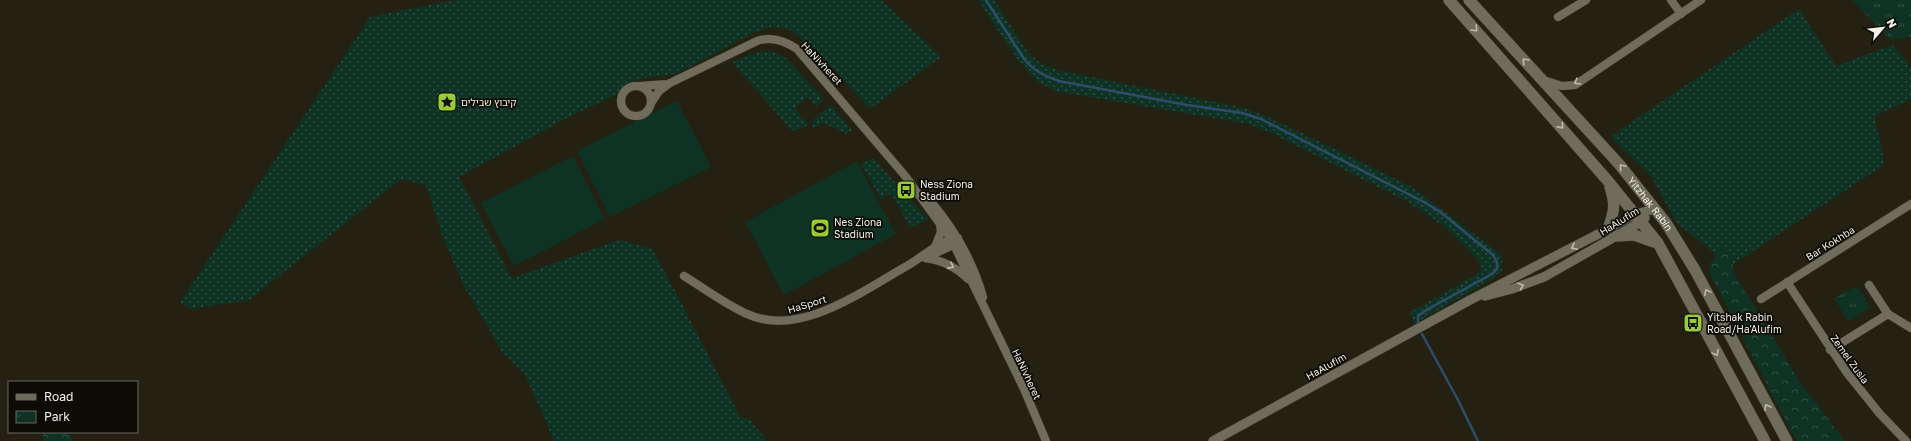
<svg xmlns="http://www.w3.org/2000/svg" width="1911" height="441" viewBox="0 0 1911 441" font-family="'Golos Text','Noto Sans Hebrew',sans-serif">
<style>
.grass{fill:url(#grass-dots)}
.forest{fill:url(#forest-crowns)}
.park{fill:url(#park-tufts)}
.pitch{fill:#0e3324}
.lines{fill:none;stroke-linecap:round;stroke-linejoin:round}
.stream{stroke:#2e4d6b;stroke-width:2.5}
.minor-casing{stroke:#3f3e34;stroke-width:9}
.tertiary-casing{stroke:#3f3e34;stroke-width:10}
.secondary-casing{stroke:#3f3e34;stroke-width:12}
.minor{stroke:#6f6c5b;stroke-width:8}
.tertiary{stroke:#6f6c5b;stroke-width:9}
.secondary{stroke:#6f6c5b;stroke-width:11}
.oneway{stroke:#bebcaf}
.labels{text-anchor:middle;stroke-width:3.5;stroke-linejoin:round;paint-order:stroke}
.street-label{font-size:10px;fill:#f2f1e7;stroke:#0c0b05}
.poi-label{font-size:10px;fill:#f2f1e7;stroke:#0c0b05;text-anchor:start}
</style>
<defs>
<pattern id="grass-dots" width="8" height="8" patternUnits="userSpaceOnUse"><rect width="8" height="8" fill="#0e3324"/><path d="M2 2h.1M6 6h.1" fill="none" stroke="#325144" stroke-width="1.8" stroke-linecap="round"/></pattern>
<pattern id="forest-crowns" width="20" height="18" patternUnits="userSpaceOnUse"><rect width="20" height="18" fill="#0e3324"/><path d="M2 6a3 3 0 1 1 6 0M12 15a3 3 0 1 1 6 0" fill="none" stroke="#325144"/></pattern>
<pattern id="park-tufts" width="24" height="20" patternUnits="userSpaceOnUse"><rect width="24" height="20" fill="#0e3324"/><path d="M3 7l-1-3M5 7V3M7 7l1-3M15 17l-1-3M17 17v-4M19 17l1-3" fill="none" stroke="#325144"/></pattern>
</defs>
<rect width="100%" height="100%" fill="#242113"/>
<path class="grass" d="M456,0H881L941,57L870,109L818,52L789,29L771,27L755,32L676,74L644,78L629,82L615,95L563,120L459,177L512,278L619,240L652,249L673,287L740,417L751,420L756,428L765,437V441H554L525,374L503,353L464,286L445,243L426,185L401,179L249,300L191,309L180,302L370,17Z
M978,0H994L1029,54L1039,62L1057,70L1244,108L1271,118L1412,187L1502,255V271L1492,279L1414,324L1410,312L1474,276L1482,269L1478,260L1445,227L1408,202L1269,132L1249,124L1055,91L1037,81L1017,59Z
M1799,9L1836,66L1893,45L1911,68V99L1875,116C1877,133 1883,149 1884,165L1730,266L1677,223L1650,175L1621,148L1611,136Z
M771,51L785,57L824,99L816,107L808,97L795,108L809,125L792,131L732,62L757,52Z
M831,105L852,130L846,134L824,123L811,128L813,120Z
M873,158L928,219L910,228L891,193L881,199L861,164Z"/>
<path class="forest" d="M1723,247L1732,256L1734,273L1800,382L1845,441H1797L1792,433L1709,272L1710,263Z
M42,432H70L72,441H44Z"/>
<path class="park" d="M1852,0H1911V37L1891,40Z
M1857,286L1870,308L1848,321L1834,298Z"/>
<path class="pitch" d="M677,101L711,167L610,217L577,151Z
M573,156L605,219L514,266L481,203Z
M857,161L896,234L784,295L745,222Z"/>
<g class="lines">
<path class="stream" d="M986,0L1024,59C1034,71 1045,76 1059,81L1187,105L1242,113L1261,119L1422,201L1439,211L1493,255L1497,262V269L1492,274L1428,309L1418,316V323
M1422,334L1458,400L1478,441"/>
<g class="minor-casing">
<path id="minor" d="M1671,0L1681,14
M1558,17L1586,0
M1543,80L1562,86L1575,85L1701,0
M640,86L668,84
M621 101a15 15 0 1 1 30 0a15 15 0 1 1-30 0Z
M651,103L659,91L670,83L757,41C771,36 785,41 797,49L906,177L951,239L1024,389L1046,441
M932,203C955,230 973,262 983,297
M935,247L941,232L940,223
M927,257L951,246L956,240
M925,258C942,260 955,266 968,279
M684,276C705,289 725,304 747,314C799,338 861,292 905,267C922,258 938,241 958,238
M1787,282L1847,373L1880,414L1906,441
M1869,285L1888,314
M1761,299L1911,204
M1830,350L1888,314L1911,328"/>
</g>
<g class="tertiary-casing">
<path id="tertiary" d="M1485,296L1512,289L1544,277L1641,222L1645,218
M1213,441L1470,300L1608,229L1635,214L1655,209"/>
</g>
<g class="secondary-casing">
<g id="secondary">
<path d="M1449,0L1608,181L1658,243L1765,441"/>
<path id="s1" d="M1469,0L1619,164L1666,223L1695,270L1787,441"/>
<path d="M1608,229C1614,212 1616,205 1610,187"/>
<path d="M1617,236L1634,235L1657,243"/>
</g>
</g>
<use href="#minor" class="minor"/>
<use href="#tertiary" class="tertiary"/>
<use href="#secondary" class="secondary"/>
</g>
<defs><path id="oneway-chevron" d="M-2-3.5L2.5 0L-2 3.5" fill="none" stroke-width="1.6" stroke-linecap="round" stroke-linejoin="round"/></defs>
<g class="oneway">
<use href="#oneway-chevron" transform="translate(1475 29) rotate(47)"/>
<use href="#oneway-chevron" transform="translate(1525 61) rotate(-133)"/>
<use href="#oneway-chevron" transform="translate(1577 82) rotate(150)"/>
<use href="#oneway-chevron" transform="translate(1561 126) rotate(49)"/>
<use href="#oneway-chevron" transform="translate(1622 167) rotate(-130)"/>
<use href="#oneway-chevron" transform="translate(1574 247) rotate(153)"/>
<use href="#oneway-chevron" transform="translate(951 266) rotate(28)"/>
<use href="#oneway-chevron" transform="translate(1521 286) rotate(-19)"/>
<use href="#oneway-chevron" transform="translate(1707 292) rotate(-118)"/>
<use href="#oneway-chevron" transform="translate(1716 353) rotate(62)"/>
<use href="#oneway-chevron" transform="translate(1767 407) rotate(-119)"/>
</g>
<defs>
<g id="sight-square" transform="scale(1)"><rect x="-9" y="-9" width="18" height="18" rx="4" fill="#99cb35" stroke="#0c0b05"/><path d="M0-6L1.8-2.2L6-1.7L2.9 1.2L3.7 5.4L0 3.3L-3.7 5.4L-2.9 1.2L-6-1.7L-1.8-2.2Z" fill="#111"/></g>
<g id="bus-square" transform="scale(1)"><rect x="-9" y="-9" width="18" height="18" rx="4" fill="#99cb35" stroke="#0c0b05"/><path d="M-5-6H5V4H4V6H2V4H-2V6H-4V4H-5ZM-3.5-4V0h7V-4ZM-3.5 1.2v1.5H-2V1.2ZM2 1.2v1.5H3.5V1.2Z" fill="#111"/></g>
<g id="stadium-square" transform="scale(1)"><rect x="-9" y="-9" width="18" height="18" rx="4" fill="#99cb35" stroke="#0c0b05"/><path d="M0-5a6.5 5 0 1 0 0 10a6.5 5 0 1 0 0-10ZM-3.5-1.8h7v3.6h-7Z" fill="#111"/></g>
</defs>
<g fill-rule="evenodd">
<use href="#sight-square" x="447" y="102"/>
<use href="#bus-square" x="906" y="190"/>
<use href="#stadium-square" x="820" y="228"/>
<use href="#bus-square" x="1693" y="323"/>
</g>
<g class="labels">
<g class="street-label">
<text transform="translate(822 63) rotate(47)" y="4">HaNivheret</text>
<text dy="4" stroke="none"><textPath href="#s1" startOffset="273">Yitzhak Rabin</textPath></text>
<text transform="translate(1619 221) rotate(-32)" y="4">HaAlufim</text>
<text transform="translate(1830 243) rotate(-32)" y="4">Bar Kokhba</text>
<text transform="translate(807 304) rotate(-17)" y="4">HaSport</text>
<text transform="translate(1850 359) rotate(54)" y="4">Zemel Zusia</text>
<text transform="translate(1326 366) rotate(-29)" y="4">HaAlufim</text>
<text transform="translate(1027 374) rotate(65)" y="4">HaNivheret</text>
</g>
<g class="poi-label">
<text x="461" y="106">קיבוץ שבילים</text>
<text x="920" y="188">Ness Ziona<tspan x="920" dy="12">Stadium</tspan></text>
<text x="834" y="226">Nes Ziona<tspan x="834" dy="12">Stadium</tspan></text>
<text x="1707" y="321">Yitshak Rabin<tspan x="1707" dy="12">Road/Ha'Alufim</tspan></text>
</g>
</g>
<rect x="8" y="381" width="130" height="52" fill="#0c0b05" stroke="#68675f"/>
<rect x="16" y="394" width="20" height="6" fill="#6f6c5b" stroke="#68675f"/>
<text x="44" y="401" font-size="12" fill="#f2f1e7">Road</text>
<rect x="16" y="411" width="20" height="12" fill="url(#park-tufts)" stroke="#68675f"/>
<text x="44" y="421" font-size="12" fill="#f2f1e7">Park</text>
<g transform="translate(1883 28) rotate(62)" stroke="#0c0b05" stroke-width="3" paint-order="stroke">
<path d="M0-3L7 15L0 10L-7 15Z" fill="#f2f1e7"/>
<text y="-6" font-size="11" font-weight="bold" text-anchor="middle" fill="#f2f1e7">N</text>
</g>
</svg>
